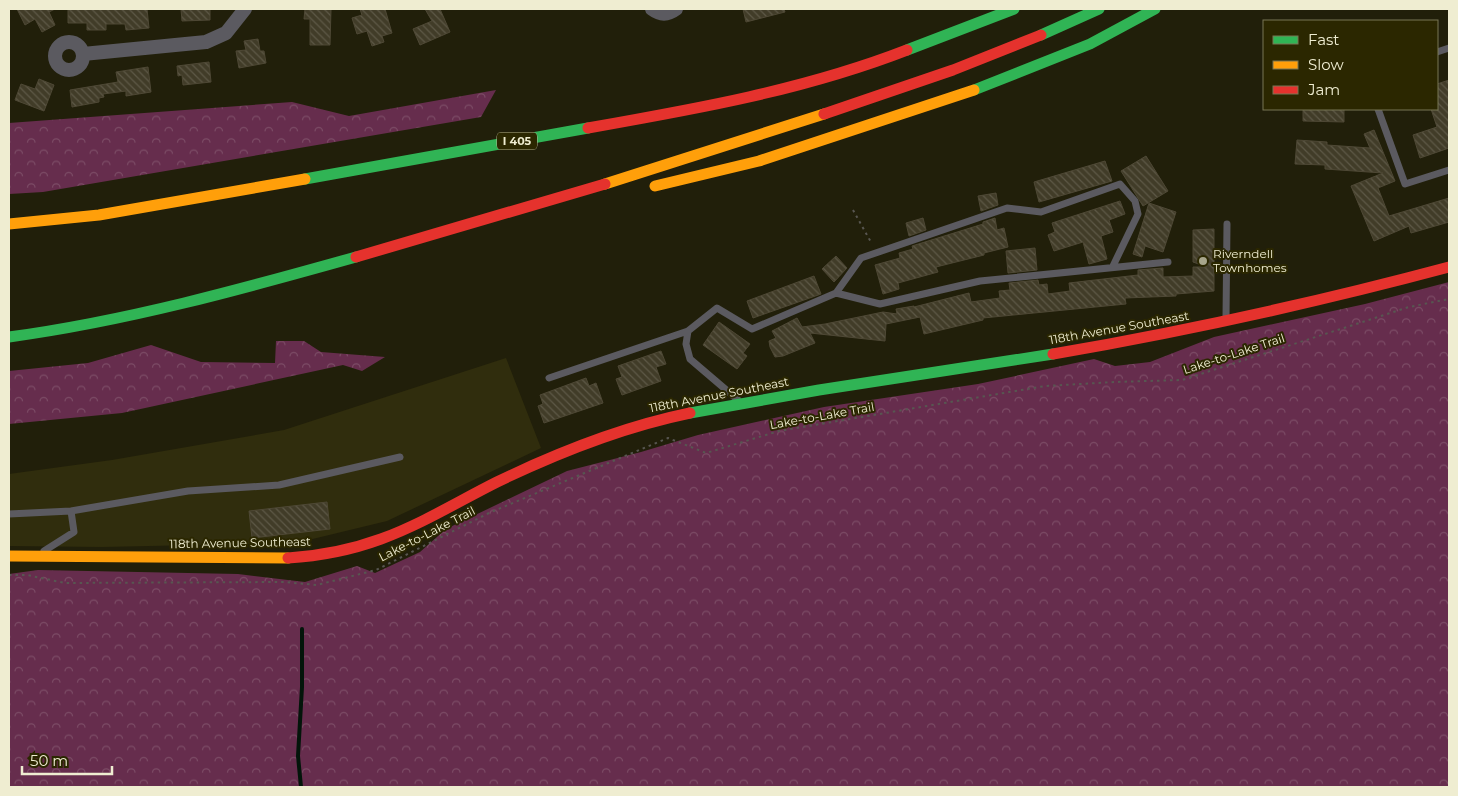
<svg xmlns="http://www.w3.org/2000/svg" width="1458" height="796" viewBox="0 0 1458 796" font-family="Montserrat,sans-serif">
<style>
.built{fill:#302d0d}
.forest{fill:url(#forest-crowns)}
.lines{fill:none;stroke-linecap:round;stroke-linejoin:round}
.stream{stroke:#03150a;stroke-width:4}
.building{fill:url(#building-back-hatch);stroke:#4e4835}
.path{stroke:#585651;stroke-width:2;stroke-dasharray:2.5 4;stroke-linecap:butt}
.lane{stroke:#5b5a60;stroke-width:7}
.street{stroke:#5b5a60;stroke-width:14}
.fast{stroke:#30b455;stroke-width:11}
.slow{stroke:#ff9f0a;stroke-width:11}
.jam{stroke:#e5322d;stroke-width:11}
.poi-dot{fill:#a7a58b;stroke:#2b2700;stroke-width:2}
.labels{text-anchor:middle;stroke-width:4;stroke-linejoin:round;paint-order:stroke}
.shield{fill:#2b2700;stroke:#b4b292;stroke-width:1}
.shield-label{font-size:11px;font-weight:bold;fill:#efedd1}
.poi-label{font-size:12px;fill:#efedd1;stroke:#2b2700;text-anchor:start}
.street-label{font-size:12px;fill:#efedd1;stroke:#2b2700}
</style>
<defs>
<pattern id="forest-crowns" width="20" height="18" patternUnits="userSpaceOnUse" patternTransform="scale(1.25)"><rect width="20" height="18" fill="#662d4d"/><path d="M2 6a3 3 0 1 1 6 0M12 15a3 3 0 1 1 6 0" fill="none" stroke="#7c4c66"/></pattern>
<pattern id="building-back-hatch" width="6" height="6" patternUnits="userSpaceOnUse" patternTransform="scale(1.25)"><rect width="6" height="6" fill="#413c28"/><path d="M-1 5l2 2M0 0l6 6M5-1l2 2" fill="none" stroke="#5d5846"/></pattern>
</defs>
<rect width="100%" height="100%" fill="#211f0a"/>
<path class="built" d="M506,358L541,448L387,521L296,543L102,547L9,546V474L112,460L284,430Z"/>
<path class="forest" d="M496,90L481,117L43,192L9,194V123L292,102L349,116Z
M1449,282V787H9V574L38,570L238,574L305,582L357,566L375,573L420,552L446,529L567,471L641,452L698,435L824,407L978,384L1094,359L1115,366L1150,362L1214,337L1365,304Z
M276,341H304L321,352L385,357L362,371L343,365L122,413L9,424V371L88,363L151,345L201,362L275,363Z"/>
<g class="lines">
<path class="stream" d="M301,787L298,756L302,687V629"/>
</g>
<path class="building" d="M17,9H55L49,12L55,25L42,32L35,19L25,25Z
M68,9H147L149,28L126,30L125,24H106V30H87V23H68Z
M181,9H210V20L182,21Z
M305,9H331L330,45H310V19H304Z
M360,9H385L392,33L382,36L384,42L372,46L367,31L357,34L352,18L362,15Z
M425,9H440L450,32L420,45L413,29L432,21Z
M743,9H784L785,12L746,22Z
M258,39L260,51H264L266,63L239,68L236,51L246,50L244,41Z
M209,62L211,82L183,85L182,75L178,76L177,66Z
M148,67L151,92L126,96V91L103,94L104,97L99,98V102L72,107L70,90L118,82L116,72Z
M39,79L54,85L44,111L15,100L21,84L35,89Z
M1449,80V148L1420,158L1413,135L1437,127L1431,109H1437V84Z
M1303,109H1344V122L1303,121Z
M1374,130L1395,181L1378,188L1389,216L1449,198V222L1411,233L1409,226L1374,241L1351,186L1383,173L1325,169V165L1295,164L1297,140L1327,142V145L1370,148L1364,134Z
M1146,156L1168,191L1143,206L1121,171Z
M1105,161L1112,181L1039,202L1034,182Z
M996,193L998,205L981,211L978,196Z
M1120,201L1125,214L1109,220L1113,232L1101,236L1107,259L1089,264L1083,242L1054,251L1048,235L1055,232L1052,223Z
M1149,203L1176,212L1163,252L1145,246L1142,257L1133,254Z
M923,218L926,230L909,236L906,223Z
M995,218L997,230L1004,228L1008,247L984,253V255L936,267L938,272L898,283L899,289L883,294L875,265L900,258L899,253L913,249L912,246L983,224V222Z
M1214,229V291L1176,294V296L1125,298L1126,304L983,318V320L924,334L920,317L886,324L885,341L810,333L815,343L783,356L775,357L770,347L769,341L776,338L772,331L797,318L802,327L825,324L883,312L897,314L896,309L914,306V307L969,293L971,302L1000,298L999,291L1010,290L1009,283L1038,280L1039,285L1047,284L1048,294L1070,291L1069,283L1138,275V270L1163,268V277L1193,276V267H1207L1193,262V230Z
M1035,248L1037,270L1008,273L1006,251Z
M836,256L847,268L834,282L822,269Z
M814,276L821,294L753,318L747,301Z
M719,322L750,344L743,353L747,356L737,369L703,345Z
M661,351L666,364L656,367L661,381L622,395L616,379L622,377L618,366Z
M586,378L589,386L596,383L603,403L544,423L538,406L543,404L540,395Z
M327,502L330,529L252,538L249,511Z"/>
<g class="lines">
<path class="path" d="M853,210L872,244
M9,575H27L65,583L284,582L317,585L376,570L489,513L668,438L706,453L779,431L1045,386L1114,382L1182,380L1409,307L1449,299"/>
<path class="lane" d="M1437,52L1449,48
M1378,109L1405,184L1449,170
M836,293L880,304L980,281L1168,262
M1226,318L1227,224
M688,331L686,344L690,359L738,400
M549,378L688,331L717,308L752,329L836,293L861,258L1007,208L1041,212L1120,184L1135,201L1138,214L1113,266
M9,514L71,511L188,491L279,485L400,457
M44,551L74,532L71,511"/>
<path class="street" d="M652,9C660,15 668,15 676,9
M55 56a14 14 0 1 1 28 0a14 14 0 1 1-28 0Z
M83,54L206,42L226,33L245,9"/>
<path class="fast" d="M1041,35L1099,9
M907,50L1014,9
M974,90L1090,44L1155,9
M305,179L588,128
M9,337C127,321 242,289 356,257
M690,413L819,390L1053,354"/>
<path class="slow" d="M605,184L824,114
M655,186L759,161L974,90
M9,224L99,215L305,179
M9,556L288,558"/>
<path class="jam" d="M824,114L953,70L1041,35
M588,128C696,109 804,90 907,50
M356,257L605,184
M1053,354C1187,331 1318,302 1449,267
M288,558C320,556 351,550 381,539C422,524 459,501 497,482C559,452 622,427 690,413"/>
</g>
<circle class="poi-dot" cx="1203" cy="261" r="5"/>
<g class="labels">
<rect class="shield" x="497" y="132.5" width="40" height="17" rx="4"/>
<g class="shield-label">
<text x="517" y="145">I 405</text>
</g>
<g class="poi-label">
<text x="1213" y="258">Riverndell<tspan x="1213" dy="14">Townhomes</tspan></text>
</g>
<g class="street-label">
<text transform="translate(1119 328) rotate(-10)" y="4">118th Avenue Southeast</text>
<text transform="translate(1234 354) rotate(-18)" y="4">Lake-to-Lake Trail</text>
<text transform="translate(719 395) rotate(-11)" y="4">118th Avenue Southeast</text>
<text transform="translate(822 416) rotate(-10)" y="4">Lake-to-Lake Trail</text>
<text transform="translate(427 534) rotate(-27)" y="4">Lake-to-Lake Trail</text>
<text transform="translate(240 543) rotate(-1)" y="4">118th Avenue Southeast</text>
</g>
</g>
<rect width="1458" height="796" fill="none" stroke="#efedd1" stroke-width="20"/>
<rect x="1263" y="20" width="175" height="90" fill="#2b2700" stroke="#797654"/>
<rect x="1273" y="36" width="25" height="8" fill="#30b455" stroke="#797654"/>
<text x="1308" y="45" font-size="15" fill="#efedd1">Fast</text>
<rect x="1273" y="61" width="25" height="8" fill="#ff9f0a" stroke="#797654"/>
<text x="1308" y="70" font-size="15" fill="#efedd1">Slow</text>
<rect x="1273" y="86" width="25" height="8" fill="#e5322d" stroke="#797654"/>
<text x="1308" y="95" font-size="15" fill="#efedd1">Jam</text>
<path d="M22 766v8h90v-8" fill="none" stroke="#efedd1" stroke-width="2.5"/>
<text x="30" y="766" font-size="15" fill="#efedd1" stroke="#2b2700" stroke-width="4" paint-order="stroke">50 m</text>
</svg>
